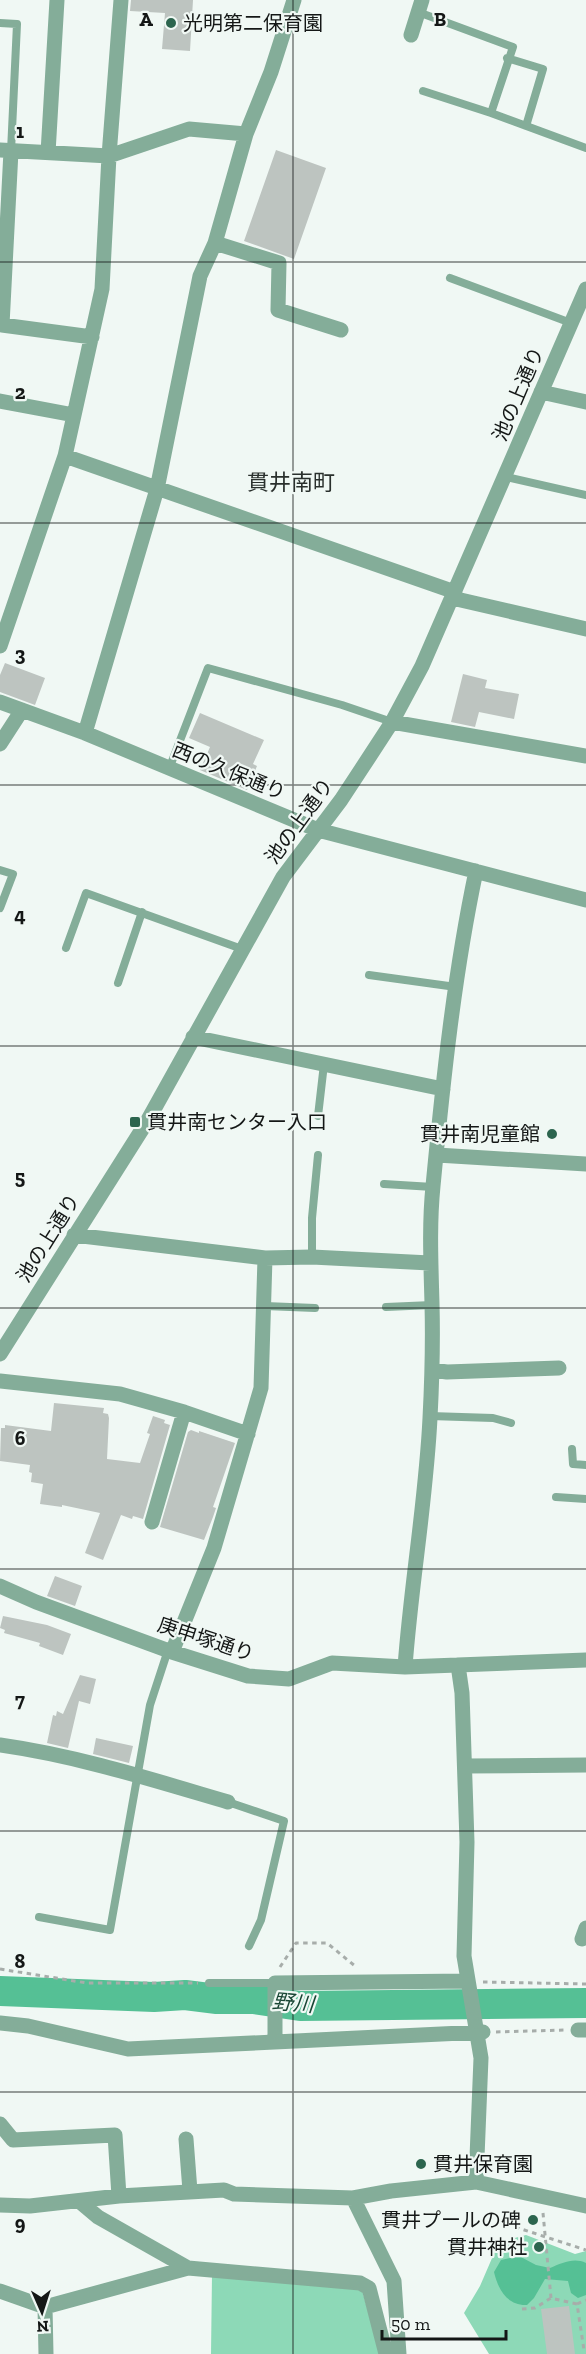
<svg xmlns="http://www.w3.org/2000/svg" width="586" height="2354" viewBox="0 0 586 2354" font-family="'Zilla Slab','Noto Sans JP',serif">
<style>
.green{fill:#8dd9b7}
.water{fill:#55c095}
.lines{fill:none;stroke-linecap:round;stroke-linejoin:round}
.river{stroke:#55c095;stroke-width:30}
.building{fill:#bdc4c0}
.path{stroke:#a7adaa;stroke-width:3;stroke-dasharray:4.5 4.5;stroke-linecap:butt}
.service{stroke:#84ad99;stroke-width:8}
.minor{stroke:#84ad99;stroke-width:15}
.grid{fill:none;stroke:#141716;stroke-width:1.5;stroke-opacity:0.55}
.poi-dot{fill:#2c654e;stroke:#f0f8f4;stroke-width:2}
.labels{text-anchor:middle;stroke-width:4.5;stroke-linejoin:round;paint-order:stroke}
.poi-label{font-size:20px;fill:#141716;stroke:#f0f8f4;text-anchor:start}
.street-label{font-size:20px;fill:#141716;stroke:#f0f8f4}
.water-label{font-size:21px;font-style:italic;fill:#194634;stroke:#f0f8f4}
.quarter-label{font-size:22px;fill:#2a302d;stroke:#f0f8f4}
.grid-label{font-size:20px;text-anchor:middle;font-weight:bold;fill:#141716;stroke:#f0f8f4;stroke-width:4.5;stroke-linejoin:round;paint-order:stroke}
</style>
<rect width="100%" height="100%" fill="#f0f8f4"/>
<path class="green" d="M526,2235L575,2254L586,2251V2354H489L464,2313L480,2286L499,2242Z
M212,2275L362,2290L380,2354H211Z"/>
<path class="water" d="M519,2256L536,2265L550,2268C562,2263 574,2257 586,2263V2295L578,2298L571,2293L568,2281L545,2279L534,2298L527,2305C507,2306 498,2289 494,2272L501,2260Z"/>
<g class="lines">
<path class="river" d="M0,1991L154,1997L185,1995L217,1999H253L300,2006L586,2003"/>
</g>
<path class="building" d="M131,0H193L190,51L162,49L165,13L130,11Z
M276,150L326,168L294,259L244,241Z
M5,663L45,678L35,705L0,692V675Z
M463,674L487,680L485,688L519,694L514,719L479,712L475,727L451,722Z
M200,713L264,740L253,764L257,766L247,790L200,770L210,747L189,738Z
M54,1403L104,1408L103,1413L108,1414L109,1418L107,1459L140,1463L150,1434L147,1433L153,1416L165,1420L164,1423L170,1425L143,1519L133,1516L132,1519L121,1515L103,1560L85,1553L100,1513L62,1505V1507L40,1504L43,1484L31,1482L32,1473L29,1472L30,1465L0,1461L1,1428H5V1425L51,1431Z
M191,1430L199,1433V1431L235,1443L213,1507L216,1508L213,1517L204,1540L160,1527L188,1432Z
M55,1576L82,1586L75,1606L47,1596Z
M3,1616L47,1625L71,1634L63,1655L39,1646L40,1643L4,1633L5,1630L0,1628Z
M80,1675L96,1679L90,1704L79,1701L68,1748L47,1743L53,1715L56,1716L57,1711L63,1714Z
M96,1738L133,1746L129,1763L93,1754Z
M569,2306L575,2354H547L541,2309Z"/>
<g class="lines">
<path class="path" d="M280,1967L296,1943H327L355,1966
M0,1969L87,1983H198
M483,1982L586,1984
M496,2032L565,2030
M543,2213L551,2298
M515,2227L586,2250
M577,2304L586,2300
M522,2309L535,2308L551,2298L577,2304L584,2350"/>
<path class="service" d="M418,12L513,47L491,113
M0,23L17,24L11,151
M507,58L543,69L526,126
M423,91L491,113L586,148
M450,278L571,323
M506,477L586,495
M169,769L208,668L342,705L392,722
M0,870L13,874L0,908
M66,948L86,893L242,949
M369,975L456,987
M118,983L142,912
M318,1116L324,1064
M384,1184L433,1187
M312,1257V1218L318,1155
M265,1306L315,1308
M386,1307L432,1305
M430,1416L493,1418L511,1423
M572,1449L573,1464L586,1465
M556,1497L586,1499
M228,1802L284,1821L261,1920L249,1946
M39,1917L110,1930L150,1705L168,1650
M209,1983H275"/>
<path class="minor" d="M411,35L422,0
M0,150L109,156L189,129L246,134L271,72L294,0
M11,151L2,325L92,337
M48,153L57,0
M215,243L279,263L278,310L341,330
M541,392L586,402
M0,401L74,415
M65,456L455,592
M452,598L586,629
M0,646L65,456L102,289L109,156L121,0
M0,702L85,733L318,830L586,900
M392,722L586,756
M85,733L157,489L200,276L215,243L246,134
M0,744L22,710
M193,1037L443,1089
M437,1155L586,1164
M74,1235L265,1258L312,1257L430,1263
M0,1354L148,1120L283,877L341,800L362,768L392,722L422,666L586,289
M432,1370L447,1372L559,1368
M0,1381L120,1394L184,1412L248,1434
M152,1522L184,1412
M0,1586L36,1602L172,1652L248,1676L289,1679L332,1663L405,1667L586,1660
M172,1652L214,1548L261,1388L265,1258
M458,1665L462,1693L467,1842L464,1956L481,2058L476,2182L586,2206
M405,1667C411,1584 426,1501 430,1418C432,1380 433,1342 432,1304C431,1265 429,1226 433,1186C443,1081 454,975 476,871
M0,1745C78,1756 153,1780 228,1802
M465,1766L586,1765
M582,1939L586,1928
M0,2023L28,2026L128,2049L483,2032
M578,2030H586
M275,2041V1983L468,1981
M0,2124L13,2140L115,2135L119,2196
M186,2139L190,2191
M353,2198L394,2281L399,2354
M79,2201L98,2217L188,2268L360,2283L369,2288L386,2354
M0,2205L30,2206L119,2196L224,2190L234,2194L353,2198L391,2191L476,2182
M0,2291L45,2307
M46,2354L45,2307L188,2268"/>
</g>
<path class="grid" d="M293,0V2354M0,262H586M0,523H586M0,785H586M0,1046H586M0,1308H586M0,1569H586M0,1831H586M0,2092H586"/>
<g class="poi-dot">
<circle cx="171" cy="23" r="6"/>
<rect x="129" y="1116" width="12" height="12" rx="3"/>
<circle cx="552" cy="1134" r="6"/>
<circle cx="421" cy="2164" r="6"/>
<circle cx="533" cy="2220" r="6"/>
<circle cx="539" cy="2247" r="6"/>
</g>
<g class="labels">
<g class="poi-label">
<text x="183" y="30">光明第二保育園</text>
<text x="147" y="1129">貫井南センター入口</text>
<text x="540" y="1141" text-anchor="end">貫井南児童館</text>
<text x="433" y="2171">貫井保育園</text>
<text x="521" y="2227" text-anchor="end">貫井プールの碑</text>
<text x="527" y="2254" text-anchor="end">貫井神社</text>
</g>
<g class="street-label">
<text transform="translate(518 394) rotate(-67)" y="7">池の上通り</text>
<text transform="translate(229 771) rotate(22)" y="7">西の久保通り</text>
<text transform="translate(299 821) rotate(-54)" y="7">池の上通り</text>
<text transform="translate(48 1238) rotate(-58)" y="7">池の上通り</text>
<text transform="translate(206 1639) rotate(18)" y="7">庚申塚通り</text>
</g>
<g class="water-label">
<text transform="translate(293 2003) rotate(5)" y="7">野川</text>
</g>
<g class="quarter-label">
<text x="291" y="490">貫井南町</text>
</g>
</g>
<g class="grid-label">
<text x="146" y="26">A</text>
<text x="440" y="26">B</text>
<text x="20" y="138">1</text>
<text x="20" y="399">2</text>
<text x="20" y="661">3</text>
<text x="20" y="922">4</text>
<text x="20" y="1184">5</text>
<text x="20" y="1445">6</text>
<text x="20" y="1707">7</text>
<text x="20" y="1968">8</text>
<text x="20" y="2230">9</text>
</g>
<g transform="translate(42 2312) rotate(177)" stroke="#f0f8f4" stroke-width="4.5" paint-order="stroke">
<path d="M0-4.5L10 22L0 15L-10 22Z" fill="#141716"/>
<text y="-9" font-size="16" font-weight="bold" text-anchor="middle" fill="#141716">N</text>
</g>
<path d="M382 2330v9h124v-9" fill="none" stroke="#141716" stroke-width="3"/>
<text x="391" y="2330" font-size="18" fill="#141716" stroke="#f0f8f4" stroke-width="4.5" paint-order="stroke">50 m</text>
</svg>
